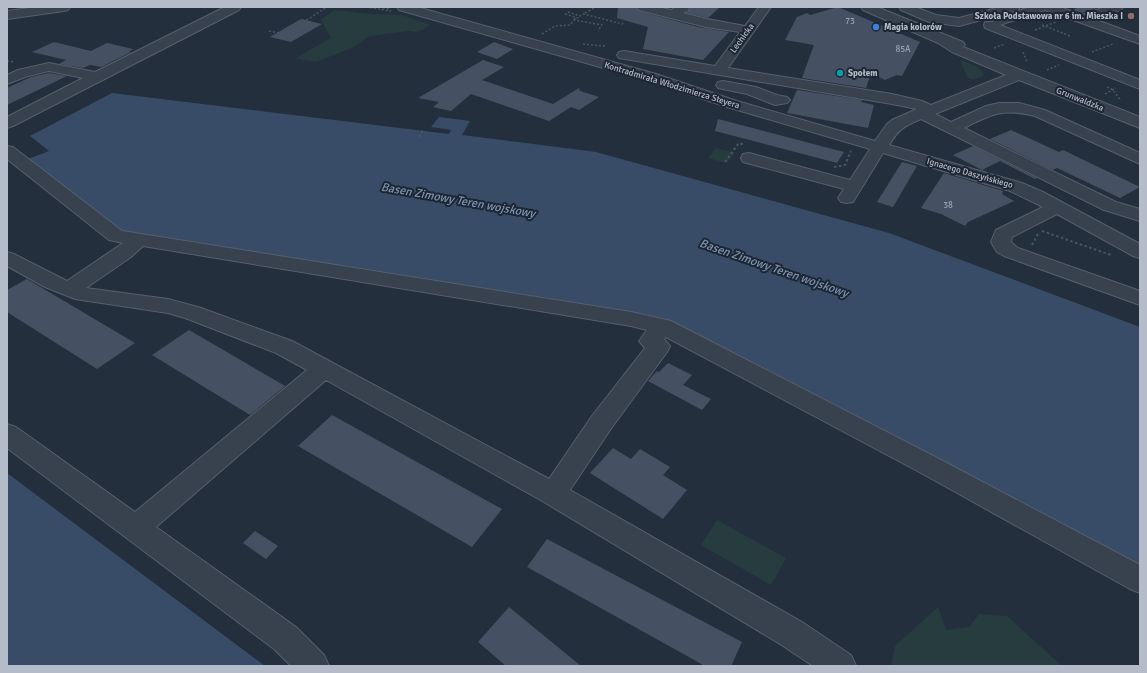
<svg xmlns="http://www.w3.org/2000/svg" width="1147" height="673" viewBox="0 0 1147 673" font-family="Signika,sans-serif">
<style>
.green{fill:#263c3f}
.water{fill:#394c67}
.building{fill:#455162}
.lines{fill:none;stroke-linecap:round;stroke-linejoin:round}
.minor-casing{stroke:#565f6c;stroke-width:2}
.path-far1{stroke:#44595c;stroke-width:1.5;stroke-dasharray:2 2;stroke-linecap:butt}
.path{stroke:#44595c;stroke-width:2;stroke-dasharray:2.5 2.5;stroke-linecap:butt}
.minor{fill:#38414e;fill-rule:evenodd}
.education-dot{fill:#8d6e63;stroke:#1d2633;stroke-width:1.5}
.shop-dot{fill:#3f7fe0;stroke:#1d2633;stroke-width:1.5}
.culture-dot{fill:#0f9aa8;stroke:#1d2633;stroke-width:1.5}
.labels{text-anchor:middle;stroke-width:4;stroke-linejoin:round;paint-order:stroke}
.far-poi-label{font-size:9px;font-weight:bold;fill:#b4bcc9;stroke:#1d2633;text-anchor:start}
.number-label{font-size:9px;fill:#98a1af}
.far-street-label{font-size:9px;fill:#b4bcc9;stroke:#1d2633}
.water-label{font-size:12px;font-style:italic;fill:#7c92b1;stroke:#1d2633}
</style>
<rect width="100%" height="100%" fill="#242f3e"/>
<path class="green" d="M334,10L372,14L402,15L430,25L418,32L409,31L370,36L354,47L316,62L296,58L331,38L321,20Z
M960,60L976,66L984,73L983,76L973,80L967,77Z
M716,148L735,153L727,163L708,158Z
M717,520L786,558L771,585L701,545Z
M938,607L946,630L969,627L979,614L1007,616L1062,666H891L895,646Z"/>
<path class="water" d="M112,93L449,134L451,130L431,127L439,117L470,121L462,135L596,152L889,233L1140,327V567L662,318L124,233L28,159L49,151L30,136Z
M7,473L265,666H7Z"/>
<path class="building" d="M618,7H636L639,11L698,27L729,32L703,60L643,49L648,27L617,18Z
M690,7H720L708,18L688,13Z
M838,7L920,42L902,76L897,75L885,80L871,73L866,88L802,78L814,45L785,40L797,17L807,13L810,15Z
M1078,7H1100L1082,13L1073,10Z
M301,19L322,24L291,42L270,37Z
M54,42L91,51L107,43L133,49L129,52H131L101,67L90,65L83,68L59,64L66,60L32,52Z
M494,42L513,49L497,59L477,52Z
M483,60L504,67L482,80L553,104L579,88L580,91L599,97L579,110L571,107L549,121L471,94L451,111L433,107L439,102L418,98Z
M49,73L67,76L7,105V88L31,77Z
M797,90L862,100L861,102L874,105L868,128L787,113Z
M718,119L817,145L844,152L837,163L715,131Z
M1011,130L1059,152L1063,150L1140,187L1120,198L1057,168L1053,170L990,139Z
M973,146L1037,178L1035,179L1000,161L982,170L953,155Z
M902,162L917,166L893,207L877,202Z
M944,173L1003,191L1002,194L1014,201L968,222L965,226L941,214L921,208Z
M27,279L135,343L97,369L7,312V290Z
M189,330L285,386L250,415L152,355Z
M668,363L692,375L683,385L711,399L702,410L648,381L657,371L659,372Z
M332,415L502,509L472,547L298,446Z
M613,448L631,459L640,449L670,467L663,475L687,490L663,519L590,473Z
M255,531L278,546L266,559L243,543Z
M547,539L742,642L731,666H705L527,567Z
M509,607L581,666H506L478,642Z"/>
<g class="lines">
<g class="minor-casing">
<path id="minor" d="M37,7H70L68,10L64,11L7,19V11Z
M225,7H241L239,10L13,126L7,128V117L83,78L49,71L28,76L7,84V75L18,70L49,63L95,72Z
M397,7H417L656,74L737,101L875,141L887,124L892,120L917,109L892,104L619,58L617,55L619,52L624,51L715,66L740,32L706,27L639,10L637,7H658L671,10L676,7H689L688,11L683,13L707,19L745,26L759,7H771L728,68L892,94L922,101L931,105L1006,75L952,52L938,43L863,10L861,7H877L963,42L965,45L963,47L1140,117V128L1019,80L935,114L951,122L986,106L999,103H1019L1045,110L1140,153V164L1035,116C1004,108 991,114 964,128L1116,202L1140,209V221L1104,210L921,119C904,126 899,129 889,145L1022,183L1043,192L1140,244V258L1133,256L1057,214L1012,237L1011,242L1018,248L1140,291V305L1004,256L997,252L991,242L996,230L1043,207L1010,191L883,153L853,202L847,203L841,202L838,198L844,189L743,162L741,158L743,154L749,153L850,180L870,149L727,107L646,80L399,10Z
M899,7H915L936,15L959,18L1000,7H1020L1018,10L959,26L929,22L901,10Z
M1030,7H1060L1082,15L1105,7H1123L1121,10L1094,19L1140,36V44L1045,10L1000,25L1140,80V89L985,28L984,25L985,22H993L995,18Z
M723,81L756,87L777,95L787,97L790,100L787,103L775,105L747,94L718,88L716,85L718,82Z
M7,146L13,147L122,231L631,312L671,321L941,460L1140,565V593L1130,589L923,474L666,337L664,339L670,346L667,352L610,430L570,490L802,622L851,655L856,666H813L780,644L544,502L326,380L156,527L296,627L324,655L329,666H291L274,649L7,448V424L16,427L135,512L307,370L276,353L185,318L168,313L75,299L45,287L7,266V252L14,254L67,281L123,243L109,240L7,159ZM143,246L631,326L647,330L639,341L645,348L592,416L549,479L292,341L201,308L168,299L86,288L131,257Z"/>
</g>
<path class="path-far1" d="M366,7L391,11
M379,7L390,9
M568,12L580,16L584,14L622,24L624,22
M585,13L596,7
M565,14L578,18L574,19
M1042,25L1070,36
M1035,30L1056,22
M269,31L289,35L310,22L305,21L327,7
M542,34L555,26L570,25L574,20L602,25L598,31
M583,44L604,46L605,44
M994,48L1005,44
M1023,52L1027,62
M1092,52L1113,44
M7,61L14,62
M1047,70L1059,65
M1107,87L1113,90L1121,101
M1105,94L1116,88"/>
<path class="path" d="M419,137L423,130
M725,162L739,143L745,145
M834,167L845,165L851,151
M1042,231L1111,255
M1032,245L1039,232"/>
<use href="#minor" class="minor"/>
</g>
<circle class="education-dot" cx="1131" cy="16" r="4"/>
<circle class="shop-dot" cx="876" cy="27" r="4"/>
<circle class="culture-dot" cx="840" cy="73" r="4"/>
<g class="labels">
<g class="far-poi-label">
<text x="1123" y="19" text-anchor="end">Szkoła Podstawowa nr 6 im. Mieszka I</text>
<text x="884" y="30">Magia kolorów</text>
<text x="848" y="76">Społem</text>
</g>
<g class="number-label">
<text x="850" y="24">73</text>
<text x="903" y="52">85A</text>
<text x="948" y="208">38</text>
</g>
<g class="far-street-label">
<text transform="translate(742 38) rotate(-54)" y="3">Lechicka</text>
<text transform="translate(672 85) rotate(17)" y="3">Kontradmirała Włodzimierza Steyera</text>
<text transform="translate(1080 99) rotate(22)" y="3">Grunwaldzka</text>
<text transform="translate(970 173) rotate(16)" y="3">Ignacego Daszyńskiego</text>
</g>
<g class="water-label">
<text transform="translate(458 200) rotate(10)" y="4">Basen Zimowy Teren wojskowy</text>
<text transform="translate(774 268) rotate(19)" y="4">Basen Zimowy Teren wojskowy</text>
</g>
</g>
<rect width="1147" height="673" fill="none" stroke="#b4bcc9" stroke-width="16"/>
</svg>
